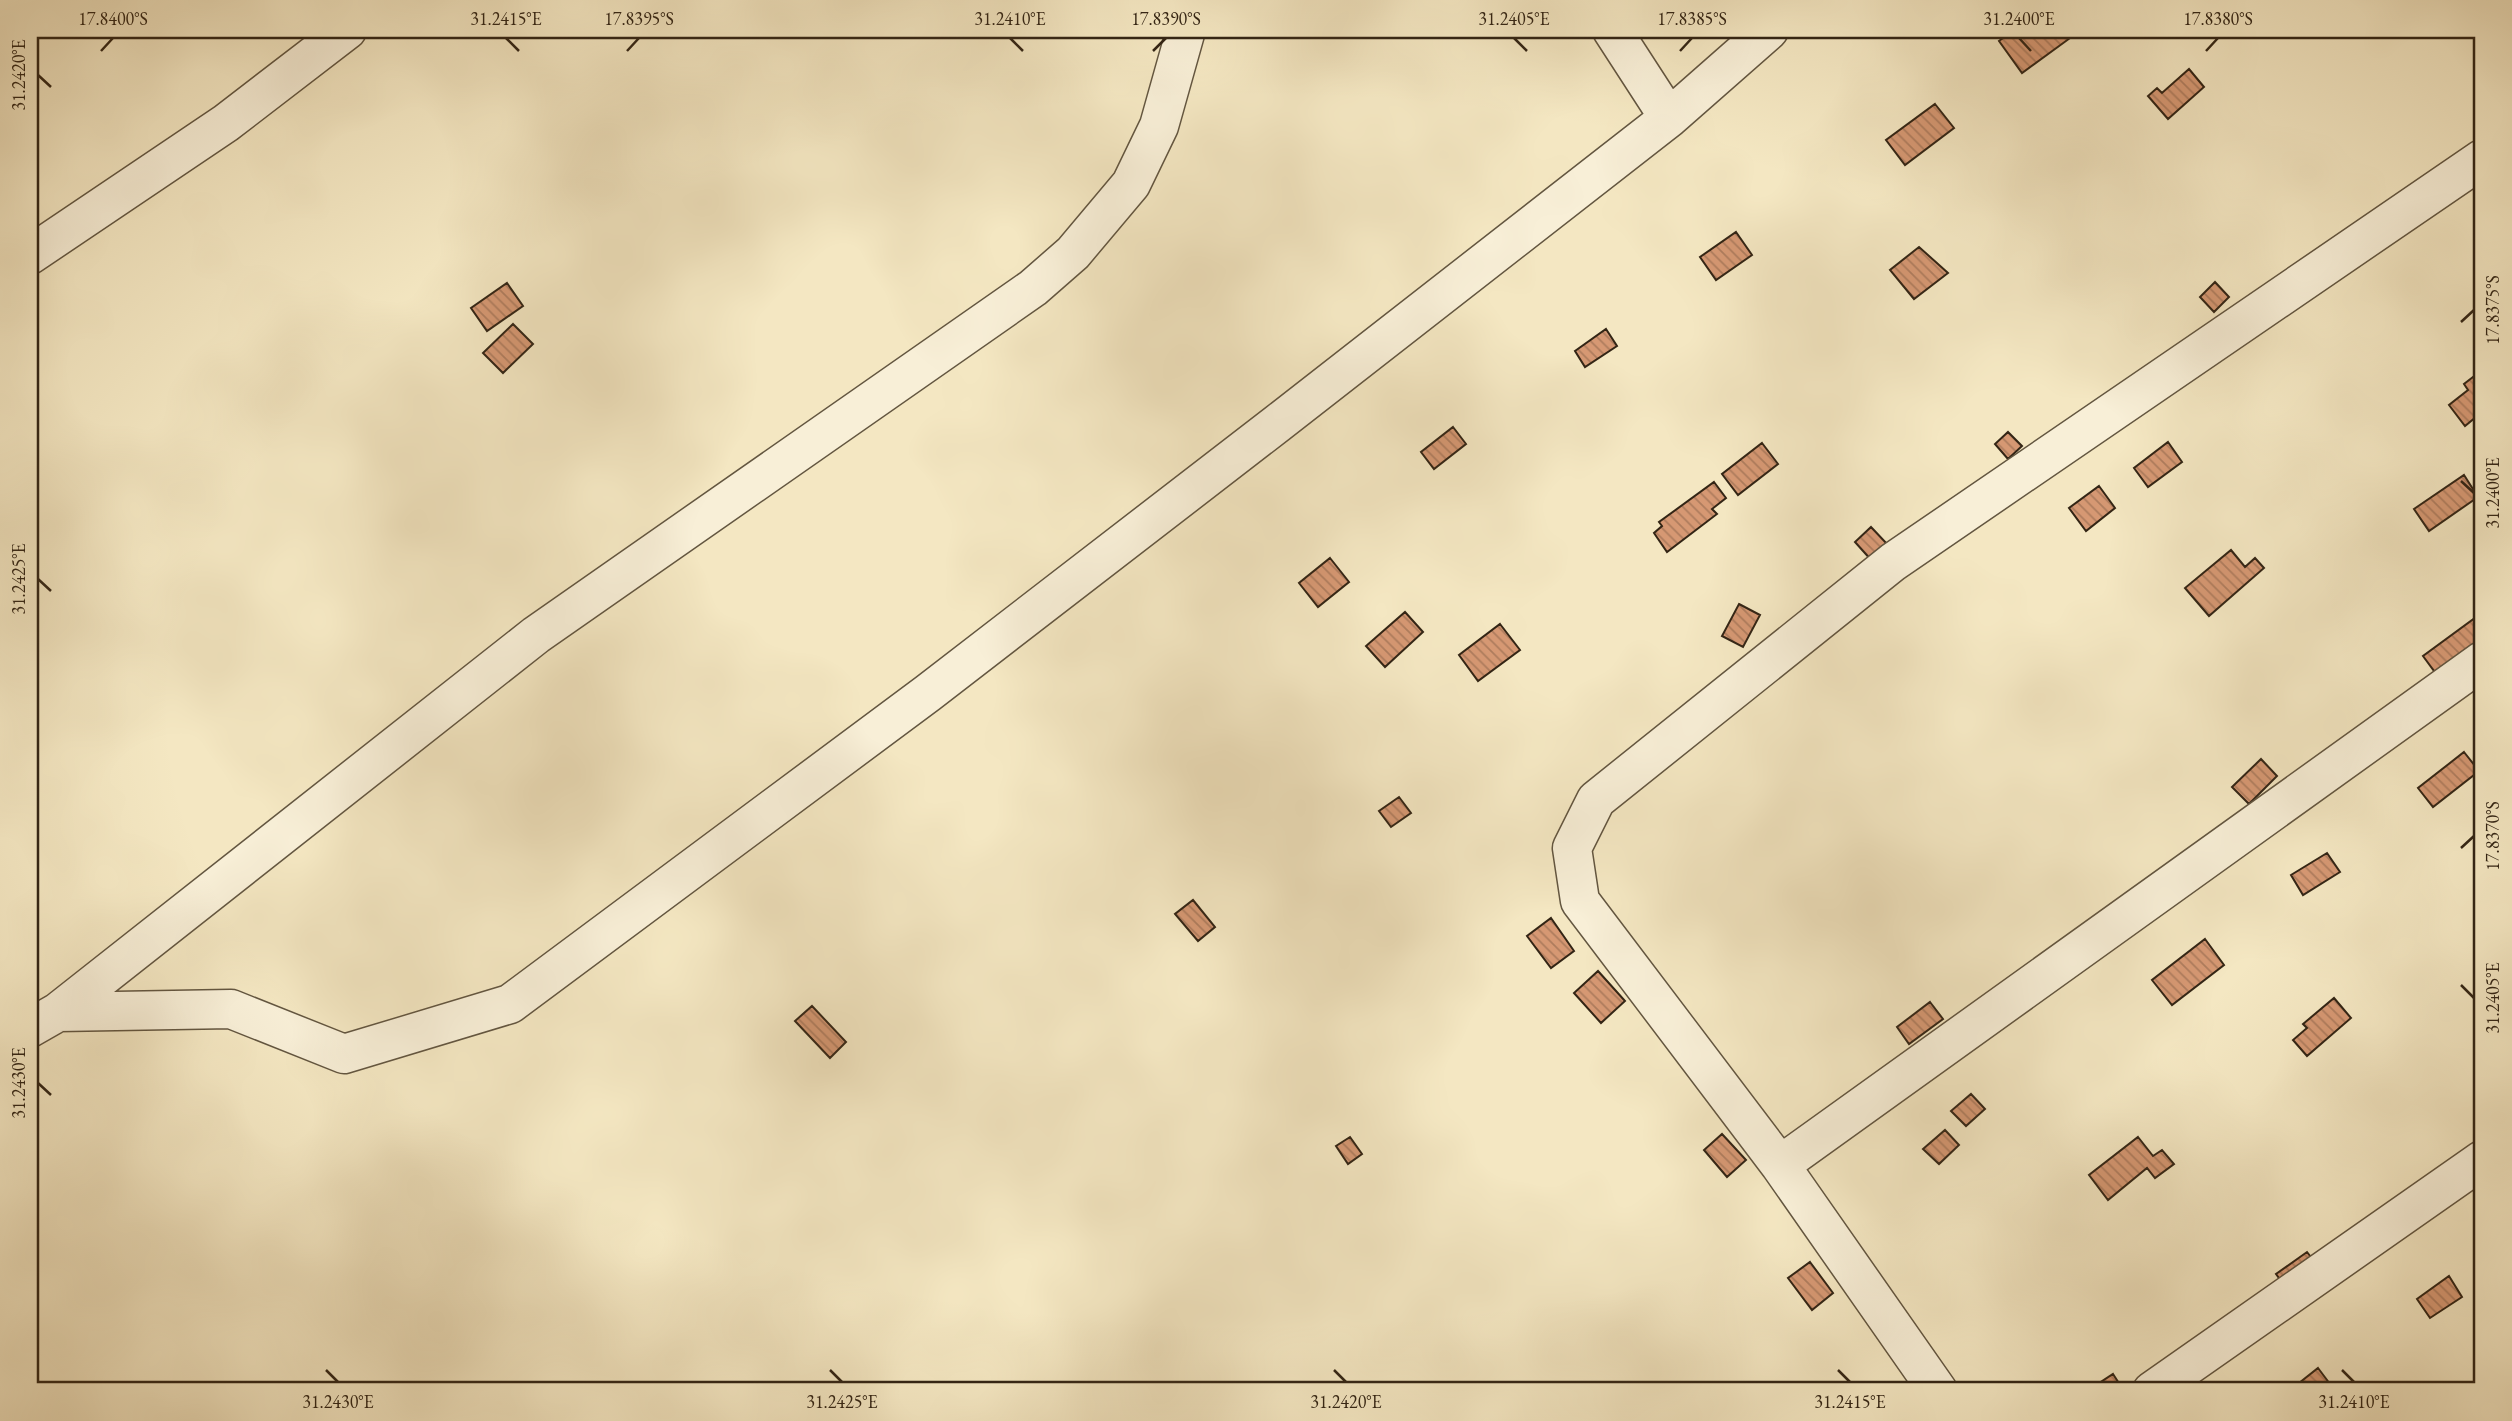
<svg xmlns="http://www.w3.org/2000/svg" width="2512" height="1421" viewBox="0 0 2512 1421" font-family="'EB Garamond',serif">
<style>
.building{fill:url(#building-back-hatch);stroke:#332515;stroke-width:2}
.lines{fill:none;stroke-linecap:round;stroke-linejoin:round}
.minor-casing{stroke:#635640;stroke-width:41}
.minor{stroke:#f8efd7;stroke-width:38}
.ticks{fill:none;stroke:#332515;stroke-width:2.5}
.neatline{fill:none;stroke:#332515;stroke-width:2.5}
.ticks-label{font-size:18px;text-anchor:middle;fill:#332515}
</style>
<defs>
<pattern id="building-back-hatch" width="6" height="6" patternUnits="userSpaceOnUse" patternTransform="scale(1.75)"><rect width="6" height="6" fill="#d69873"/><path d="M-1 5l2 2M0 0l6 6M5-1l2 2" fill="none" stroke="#ae7c5d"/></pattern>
</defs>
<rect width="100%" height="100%" fill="#f4e7c2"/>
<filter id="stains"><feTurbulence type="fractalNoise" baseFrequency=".00286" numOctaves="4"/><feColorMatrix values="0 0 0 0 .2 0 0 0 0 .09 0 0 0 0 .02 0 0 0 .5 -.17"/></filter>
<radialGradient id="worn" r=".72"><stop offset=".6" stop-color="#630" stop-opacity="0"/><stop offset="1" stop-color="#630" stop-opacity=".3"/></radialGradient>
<path class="building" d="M2014,30H2074L2077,33L2022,73L1999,41Z
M2189,69L2204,87L2168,119L2148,96L2157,88L2162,93Z
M1935,104L1954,128L1905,165L1886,140Z
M1736,232L1752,255L1716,280L1700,257Z
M1919,247L1948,273L1914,299L1890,270Z
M2215,282L2229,297L2214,312L2200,297Z
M507,283L523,306L487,331L471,308Z
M513,324L533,344L503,373L483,353Z
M1606,329L1617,346L1585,367L1575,351Z
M2482,370V412L2465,426L2449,405L2468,390L2464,384Z
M1453,427L1466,444L1434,469L1421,452Z
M2008,432L2022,446L2008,459L1995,444Z
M2168,442L2182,462L2148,487L2134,468Z
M1762,443L1778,464L1738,495L1722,474Z
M2464,475L2478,497L2429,531L2414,509Z
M1714,482L1726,498L1712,509L1717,514L1667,552L1654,533L1662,526L1659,522Z
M2099,486L2115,508L2086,531L2069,508Z
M1871,527L1888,545L1872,561L1855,542Z
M2231,550L2245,567L2255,558L2264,568L2209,616L2185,588Z
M1330,558L1349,582L1318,607L1299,583Z
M1739,604L1760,615L1743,647L1722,636Z
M1405,612L1423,632L1385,667L1366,646Z
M2479,615L2482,619V642L2437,675L2423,656Z
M1500,624L1520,650L1478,681L1459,655Z
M2464,752L2479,771L2433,807L2418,788Z
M2261,759L2277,776L2249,804L2232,787Z
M1399,797L1411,813L1391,827L1379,811Z
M2327,853L2340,872L2303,895L2291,875Z
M1193,900L1215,927L1198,941L1175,914Z
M1551,918L1574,951L1551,968L1527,936Z
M2205,939L2224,965L2172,1005L2152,980Z
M1598,971L1625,1001L1601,1023L1574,993Z
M2334,998L2351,1018L2307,1056L2293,1040L2307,1028L2303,1024Z
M1930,1002L1943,1019L1909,1044L1897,1027Z
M812,1006L846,1042L830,1058L795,1021Z
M1971,1094L1985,1109L1966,1126L1951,1111Z
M1945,1130L1959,1145L1939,1164L1923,1149Z
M1722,1134L1746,1160L1727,1177L1704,1150Z
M1350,1137L1362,1154L1348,1164L1336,1146Z
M2138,1137L2153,1156L2162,1150L2174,1164L2155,1178L2147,1168L2108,1200L2089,1175Z
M2307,1252L2321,1270L2290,1293L2276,1274Z
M1810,1262L1833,1293L1812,1310L1788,1278Z
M2449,1276L2462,1297L2430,1318L2417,1299Z
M2318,1368L2333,1388L2329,1391H2289Z
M2113,1374L2124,1391H2087Z"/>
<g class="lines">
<g class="minor-casing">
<path id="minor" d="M1612,30L1669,118
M30,255L226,123L347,30
M58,1012L536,635L1033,288L1073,253L1131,184L1159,126L1186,30
M30,1028L58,1012L231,1009L344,1054L510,1004L928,693L1278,423L1669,118L1769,30
M1780,1165L2482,661
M1938,1391L1780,1165L1580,901L1572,848L1596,800L1893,562L2482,159
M2152,1391L2482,1160"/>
</g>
<use href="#minor" class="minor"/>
</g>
<path class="ticks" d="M506,38L519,51M1010,38L1023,51M1514,38L1527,51M2019,38L2031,51M101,51L113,38M627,51L639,38M1153,51L1166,38M1680,51L1692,38M2206,51L2218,38M38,75L51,87M2461,322L2474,310M2461,481L2474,493M38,579L51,591M2461,848L2474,836M2461,985L2474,998M38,1083L51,1095M326,1370L338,1382M830,1370L842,1382M1334,1370L1346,1382M1838,1370L1850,1382M2342,1370L2354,1382"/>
<rect width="2512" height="1421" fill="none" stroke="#f4e7c2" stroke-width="77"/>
<rect x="38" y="38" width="2436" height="1344" class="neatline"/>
<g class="ticks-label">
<text x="113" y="25">17.8400°S</text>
<text x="506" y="25">31.2415°E</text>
<text x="639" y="25">17.8395°S</text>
<text x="1010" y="25">31.2410°E</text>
<text x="1166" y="25">17.8390°S</text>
<text x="1514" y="25">31.2405°E</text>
<text x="1692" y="25">17.8385°S</text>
<text x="2019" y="25">31.2400°E</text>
<text x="2218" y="25">17.8380°S</text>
<text transform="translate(19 75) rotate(-90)" y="6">31.2420°E</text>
<text transform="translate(2493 310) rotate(-90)" y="6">17.8375°S</text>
<text transform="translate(2493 493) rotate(-90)" y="6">31.2400°E</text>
<text transform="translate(19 579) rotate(-90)" y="6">31.2425°E</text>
<text transform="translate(2493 836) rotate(-90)" y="6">17.8370°S</text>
<text transform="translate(2493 998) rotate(-90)" y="6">31.2405°E</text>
<text transform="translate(19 1083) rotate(-90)" y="6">31.2430°E</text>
<text x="338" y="1408">31.2430°E</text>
<text x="842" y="1408">31.2425°E</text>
<text x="1346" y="1408">31.2420°E</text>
<text x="1850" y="1408">31.2415°E</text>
<text x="2354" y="1408">31.2410°E</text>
</g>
<rect width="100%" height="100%" filter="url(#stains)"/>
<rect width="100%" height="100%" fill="url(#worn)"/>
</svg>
